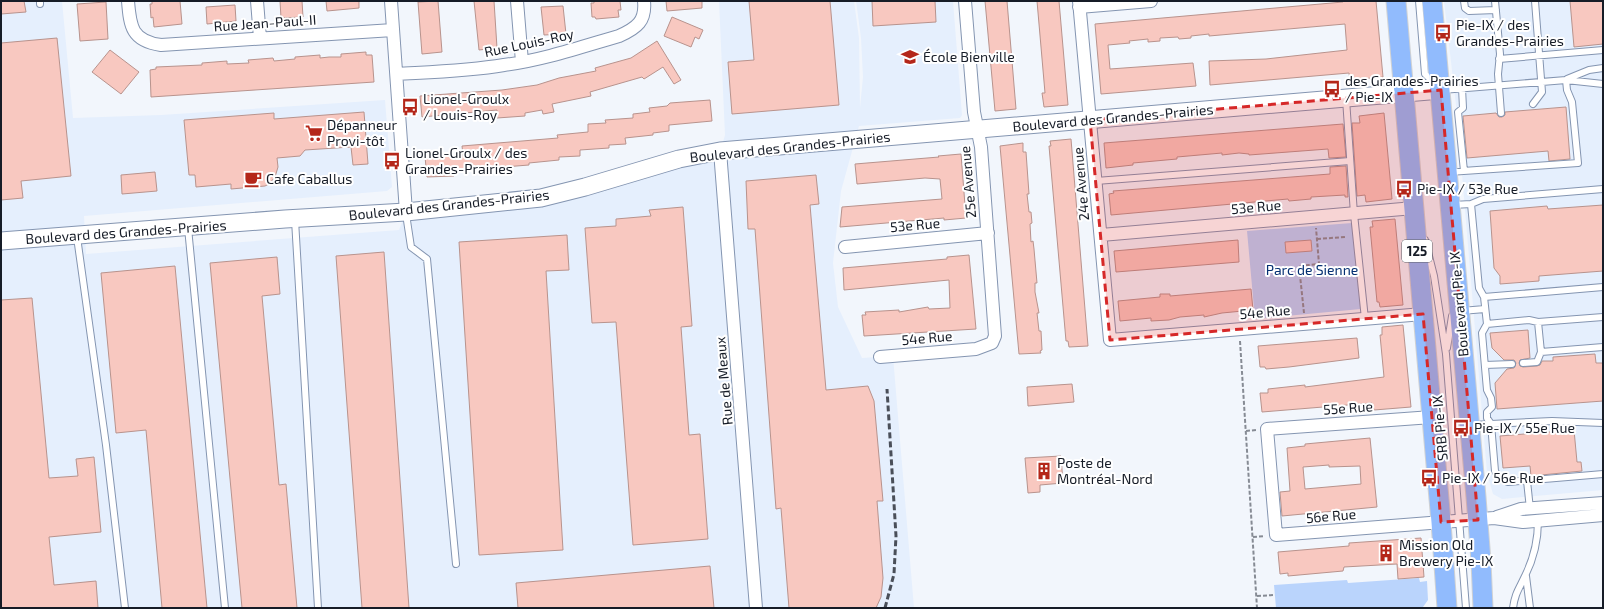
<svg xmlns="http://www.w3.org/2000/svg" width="1604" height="609" viewBox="0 0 1604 609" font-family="'Exo 2',sans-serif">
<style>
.built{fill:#e5effd}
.green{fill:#bad4fc}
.building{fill:#f8c8c0;stroke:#b8938d;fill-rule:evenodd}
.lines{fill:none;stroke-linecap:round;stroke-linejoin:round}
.service-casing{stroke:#8495b1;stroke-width:8}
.minor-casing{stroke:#8495b1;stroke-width:14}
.secondary-casing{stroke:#8495b1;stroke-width:19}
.primary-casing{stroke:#d0d2d4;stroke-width:21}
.path{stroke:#868b94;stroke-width:2;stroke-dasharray:4 2;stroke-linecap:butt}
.service{stroke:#fff;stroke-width:6}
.minor{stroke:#fff;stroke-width:12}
.secondary{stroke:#fff;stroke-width:17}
.primary{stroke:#91bbfd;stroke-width:19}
.rail{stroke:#4a4f59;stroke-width:3;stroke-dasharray:6 3;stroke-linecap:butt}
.marked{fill:#d62828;fill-opacity:0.2;stroke:#d62828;stroke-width:3;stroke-dasharray:8 5;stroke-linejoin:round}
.labels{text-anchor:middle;stroke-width:4;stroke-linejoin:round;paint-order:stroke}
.shield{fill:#fff;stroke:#5c6068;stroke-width:1}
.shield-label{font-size:13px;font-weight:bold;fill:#161c27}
.street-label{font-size:14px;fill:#161c27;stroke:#fff}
.poi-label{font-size:14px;fill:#161c27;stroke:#fff;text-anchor:start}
.park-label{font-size:14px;fill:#043072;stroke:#fff}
</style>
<rect width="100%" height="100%" fill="#f2f6fc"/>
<path class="built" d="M1,1H62L73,118L161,115L385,100L392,187L387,191L84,216L86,254L399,230L406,212L471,209L720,152L725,135L719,1H854L859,38L860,108L863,77L861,38L856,1H953L962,115L960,118L859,126L841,191L833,263L838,307L862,358L893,356L914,608H1Z
M1444,1H1603V490L1502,499L1493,494L1487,473L1457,114Z"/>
<path class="green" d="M1352,223L1361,309L1255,319L1247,231Z
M1419,578L1420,582L1427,581L1428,600L1423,607L1406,608H1276L1274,585L1347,580L1348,583Z"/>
<path class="building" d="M1,1H24L26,12L1,14Z
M152,1H180L182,24L154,27L153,17L151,18L150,4H152Z
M280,1H302L303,17L281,18Z
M326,1H359V8L327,11Z
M438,1L442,52L422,54L418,2Z
M474,1H494L497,48L479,50Z
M594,1H620L621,10H618L619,17L596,19L595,17H592L591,3H594Z
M666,1H702V8L667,11Z
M749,1H830L839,105L732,114L728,62L754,60Z
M872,1H935L936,22L873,26Z
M985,1H1007L1016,109L995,111Z
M1037,1H1059L1068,105L1044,107L1042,93H1045Z
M1343,1H1376L1383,77L1350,80L1349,73L1210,85L1209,61L1266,59L1347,50L1345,24L1209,36V34L1191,36V38L1179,39L1178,37L1160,38V41L1148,42V39L1129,41L1130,43L1108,45L1110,69L1193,63L1196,86L1101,94L1095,24L1343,2Z
M1570,1H1603V44L1574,47Z
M106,2L108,39L80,41L77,4Z
M235,5L236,21L207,24L206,7Z
M563,6L566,34L544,35L541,7Z
M672,17L703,30L699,39L695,37L691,47L664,36Z
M57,38L71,176L21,181L23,198L1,200V43Z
M657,41L681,80L674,84L663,67L644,79L642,77L590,92L591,96L552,104L554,112L543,114L542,110L525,113V116L497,118V110L422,117L420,96L502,90L537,85L559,78L596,71L595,68L631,58Z
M110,50L139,72L121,94L92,72Z
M366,52V55H372L374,82L151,97L150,70L156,69V67L202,65V63L227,61V64L249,63L248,60L273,58L274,61L295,59V57L320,55V58L329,57H341V54Z
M710,100L712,121L669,125V131L653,133V135L625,138L626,144L609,145V148L580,150V156L559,157V160L529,163V165L454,171V176L427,177L425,157L463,155L462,146L558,138L557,135L588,132V124L606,123L605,120L633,118V114L650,112L649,108L667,106L670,103Z
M1566,107L1570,159L1549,161L1548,151L1467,158L1463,116L1496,113L1499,117H1502L1505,115V112Z
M364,112L368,164L353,165L351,147L305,150L300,156L277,158L278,167L275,177L269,184L265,186L231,189V184L196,187L195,175H189L184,120L274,113V119Z
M1384,113L1392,199L1366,202L1365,195L1357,196L1352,123H1360L1359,116Z
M1343,124L1346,157L1329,158L1328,149L1249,155V154L1239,153L1222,155V153L1177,157V159L1133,163V165L1106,168L1104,143Z
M1071,139L1088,346L1069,347L1068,341H1066L1049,146H1051L1050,141Z
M1023,143V152H1026L1029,194H1027L1029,212H1031L1032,223L1030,224L1031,242L1033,241L1034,249L1037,283H1035V292L1039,313H1037L1039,331H1041L1042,350L1040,351L1041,353L1019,354L1000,146Z
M961,154L966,218L944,220V218L840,227L842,207L942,199L940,179L925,178L857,184L855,164L939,157L938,156Z
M1346,166L1348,197H1345V195L1311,197V199L1289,201L1288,199L1111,215L1109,194L1114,193L1113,191L1330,174V167Z
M155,172L157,191L122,194L121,175Z
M816,175L819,204L810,205L826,390L868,386L874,401L883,501H877L883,578L881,597L876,608H789L781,508L776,509L755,229H748L746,181Z
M1603,205V271L1539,276V281L1500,284V276L1494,268L1490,211L1547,206L1548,209Z
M683,207L692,326L681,327L689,435L700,434L708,539L633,545L616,322L592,323L585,228L616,226V219L651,216L649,210Z
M1395,219L1403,305L1380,307L1379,302H1377L1370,227H1373L1372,221Z
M567,235L569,270L546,271L563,550L479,555L459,242Z
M1238,240L1239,262L1116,272L1114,251Z
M1311,240L1312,251L1286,253L1285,242Z
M384,252L409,608H362L336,256Z
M969,255L976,329L864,336L862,315H866L865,312L899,310V312L928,307L929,309L950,308L949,280L844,290L843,268L947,259V257Z
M277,257L280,294L262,296L279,485L286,484L297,608H242L210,263Z
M175,266L207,608H162L146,430L116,433L101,273Z
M1251,289L1253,310L1222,313L1204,317V315L1180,317L1169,320L1151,321V318L1120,321L1118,301L1160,297V294H1170V296Z
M32,298L49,478L78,476L76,459L94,457L101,532L49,537L54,585L96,581L98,608H1V300Z
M1403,325L1411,407L1374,410L1372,403L1262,412L1260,393H1268V389L1305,385V387L1384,377L1380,335H1382V327Z
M1528,330L1530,358L1520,360L1519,363L1520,366L1523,367L1537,366L1540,365L1542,361H1553V357L1595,354L1596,363H1603V401L1497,409L1495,383L1507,369L1514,368L1516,363L1514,360H1504L1492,348L1490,333Z
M1357,338L1359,358L1289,367L1266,369L1265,367H1260L1258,346Z
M1072,384L1074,402L1028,406L1027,387Z
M1574,430L1577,462H1581L1582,471L1531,476L1530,466L1503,468L1500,436Z
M1370,438L1377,507L1282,516L1280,492L1290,491L1287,448L1305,446V444ZM1329,465V467L1360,466L1361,484L1305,489L1303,467Z
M1061,456L1063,483L1040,485V492L1028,493L1025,458Z
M1421,538L1424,577L1398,579L1397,564L1344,567L1343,571L1288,576V573L1280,574L1278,552L1349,546V543Z
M710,566L714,608H518L516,583Z"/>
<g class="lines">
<g class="service-casing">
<path id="service" d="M40,1V4
M1419,1L1425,74L1434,83
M1464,1L1465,8L1469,11L1496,10
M1495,1L1500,54L1498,74L1501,113
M1499,59L1603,50
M1567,79L1589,70L1603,68
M1462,88L1463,108L1458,112L1464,171
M1442,90L1566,80L1603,84
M1346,99L1354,214L1365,319
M1533,104L1542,92L1535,1
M1449,172L1578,163L1572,102L1567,90L1566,80
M1096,181L1350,161
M1471,204L1483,199L1603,189
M1453,205L1471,204L1479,288L1484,297L1487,324L1482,333L1487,390L1491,398L1492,407L1487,412V418L1491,424L1552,421L1603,423
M406,214L411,247L427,259L456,564
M295,220L318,608
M188,228L225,608
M77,237L106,445L125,608
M1425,240L1434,276L1446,354L1466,608
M1484,297L1603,287
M1461,311L1485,309
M1487,324L1529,320L1538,322
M1447,348L1452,316
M1541,352L1538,322L1603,317
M1523,363L1537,362L1541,352L1603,347
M1485,365L1512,364
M1472,425L1491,424L1495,471L1500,479L1508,482L1603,474
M1527,481L1530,509
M1526,576L1530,608
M1513,608C1515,593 1519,589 1525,576C1534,558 1538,540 1538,521"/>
</g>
<g class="minor-casing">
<path id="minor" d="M128,1C130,27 132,41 161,45L393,30
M257,1L260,38
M391,1L406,212
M517,1L522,62
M1079,1L1110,340L1423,314
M1079,7L1151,1
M397,74C432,72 468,71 504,65C543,60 581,47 619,36C637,28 646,21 644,1
M720,151L756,608
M1101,235L1414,208
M845,247L988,233
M880,357L976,349L992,343L995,336L981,147L974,112L965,1
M1432,417L1267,429L1276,535L1494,518L1523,522L1603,515
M1497,517L1521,509L1603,503"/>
</g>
<g class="secondary-casing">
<path id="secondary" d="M1,241L285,219L406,212L541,198L585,187L679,159L720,151L1441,90"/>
</g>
<g class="primary-casing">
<path id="primary" d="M1396,1L1441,522L1447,608
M1432,1L1476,497L1481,561L1483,608"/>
</g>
<path class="path" d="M1317,239L1345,237
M1304,313L1299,266L1319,264L1316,228
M1240,341L1257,608
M1246,431L1256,430
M1253,537L1265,536
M1257,596L1275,595"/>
<use href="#service" class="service"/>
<use href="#minor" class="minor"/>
<use href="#secondary" class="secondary"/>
<use href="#primary" class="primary"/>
<path class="rail" d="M885,608L894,574L896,536L887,389"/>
</g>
<path class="marked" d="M1441,90L1478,520L1441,522L1423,314L1110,340L1090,120Z"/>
<defs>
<g id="bus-bare" transform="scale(1.38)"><path d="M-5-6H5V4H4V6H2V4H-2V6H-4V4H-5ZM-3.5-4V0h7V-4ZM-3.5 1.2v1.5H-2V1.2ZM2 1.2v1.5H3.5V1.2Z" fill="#b42619" stroke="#fff" stroke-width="2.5" paint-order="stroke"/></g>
<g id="school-bare" transform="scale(1.38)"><path d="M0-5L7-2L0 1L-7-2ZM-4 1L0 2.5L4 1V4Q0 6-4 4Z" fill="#b42619" stroke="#fff" stroke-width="2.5" paint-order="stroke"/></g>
<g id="supermarket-bare" transform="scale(1.38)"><path d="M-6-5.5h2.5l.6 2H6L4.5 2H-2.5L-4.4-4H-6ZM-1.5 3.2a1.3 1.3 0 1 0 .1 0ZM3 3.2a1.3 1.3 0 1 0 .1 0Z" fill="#b42619" stroke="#fff" stroke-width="2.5" paint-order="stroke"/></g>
<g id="cafe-bare" transform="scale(1.38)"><path d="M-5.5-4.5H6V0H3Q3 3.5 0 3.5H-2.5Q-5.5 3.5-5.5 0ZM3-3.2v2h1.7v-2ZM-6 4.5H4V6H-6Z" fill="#b42619" stroke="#fff" stroke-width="2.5" paint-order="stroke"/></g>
<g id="building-bare" transform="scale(1.38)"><path d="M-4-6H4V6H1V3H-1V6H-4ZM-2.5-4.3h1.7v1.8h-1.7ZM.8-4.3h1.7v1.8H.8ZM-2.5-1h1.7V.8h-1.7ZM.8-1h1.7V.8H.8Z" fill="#b42619" stroke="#fff" stroke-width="2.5" paint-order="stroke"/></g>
</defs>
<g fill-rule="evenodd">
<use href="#bus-bare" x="1443" y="33"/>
<use href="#school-bare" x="910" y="57"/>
<use href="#bus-bare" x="1332" y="89"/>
<use href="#bus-bare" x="410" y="107"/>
<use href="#supermarket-bare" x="314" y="133"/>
<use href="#bus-bare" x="392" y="161"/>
<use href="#cafe-bare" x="253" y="179"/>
<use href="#bus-bare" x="1404" y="189"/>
<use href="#bus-bare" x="1461" y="428"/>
<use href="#building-bare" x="1044" y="471"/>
<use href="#bus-bare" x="1429" y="478"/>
<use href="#building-bare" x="1386" y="553"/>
</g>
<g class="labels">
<rect class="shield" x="1402" y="240" width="30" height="22" rx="3"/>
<g class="shield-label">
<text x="1417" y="256">125</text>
</g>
<g class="street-label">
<text transform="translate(265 23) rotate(-4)" y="5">Rue Jean-Paul-II</text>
<text transform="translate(529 43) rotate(-12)" y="5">Rue Louis-Roy</text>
<text transform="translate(1113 118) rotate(-5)" y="5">Boulevard des Grandes-Prairies</text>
<text transform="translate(790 147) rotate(-6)" y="5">Boulevard des Grandes-Prairies</text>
<text transform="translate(968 182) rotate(-95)" y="5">25e Avenue</text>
<text transform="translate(1081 184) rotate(-95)" y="5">24e Avenue</text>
<text transform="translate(449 205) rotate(-6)" y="5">Boulevard des Grandes-Prairies</text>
<text transform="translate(1256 207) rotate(-5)" y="5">53e Rue</text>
<text transform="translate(915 225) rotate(-5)" y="5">53e Rue</text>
<text transform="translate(126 232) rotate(-4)" y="5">Boulevard des Grandes-Prairies</text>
<text transform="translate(1459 304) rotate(-95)" y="5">Boulevard Pie-IX</text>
<text transform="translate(1265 312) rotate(-5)" y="5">54e Rue</text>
<text transform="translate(927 338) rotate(-5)" y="5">54e Rue</text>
<text transform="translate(724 381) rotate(-95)" y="5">Rue de Meaux</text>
<text transform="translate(1348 408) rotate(-4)" y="5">55e Rue</text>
<text transform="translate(1440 428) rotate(-95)" y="5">SRB Pie-IX</text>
<text transform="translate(1331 516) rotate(-5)" y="5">56e Rue</text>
</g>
<g class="poi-label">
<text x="1456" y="30">Pie-IX / des<tspan x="1456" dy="16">Grandes-Prairies</tspan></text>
<text x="923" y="62">École Bienville</text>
<text x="1345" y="86">des Grandes-Prairies<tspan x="1345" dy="16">/ Pie-IX</tspan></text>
<text x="423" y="104">Lionel-Groulx<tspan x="423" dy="16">/ Louis-Roy</tspan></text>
<text x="327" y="130">Dépanneur<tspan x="327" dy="16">Provi-tôt</tspan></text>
<text x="405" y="158">Lionel-Groulx / des<tspan x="405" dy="16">Grandes-Prairies</tspan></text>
<text x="266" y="184">Cafe Caballus</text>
<text x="1417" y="194">Pie-IX / 53e Rue</text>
<text x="1474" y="433">Pie-IX / 55e Rue</text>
<text x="1057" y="468">Poste de<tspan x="1057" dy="16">Montréal-Nord</tspan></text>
<text x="1442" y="483">Pie-IX / 56e Rue</text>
<text x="1399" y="550">Mission Old<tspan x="1399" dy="16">Brewery Pie-IX</tspan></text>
</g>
<g class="park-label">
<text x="1312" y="275">Parc de Sienne</text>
</g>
</g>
<rect width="1604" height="609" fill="none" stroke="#161c27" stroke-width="4"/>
</svg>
